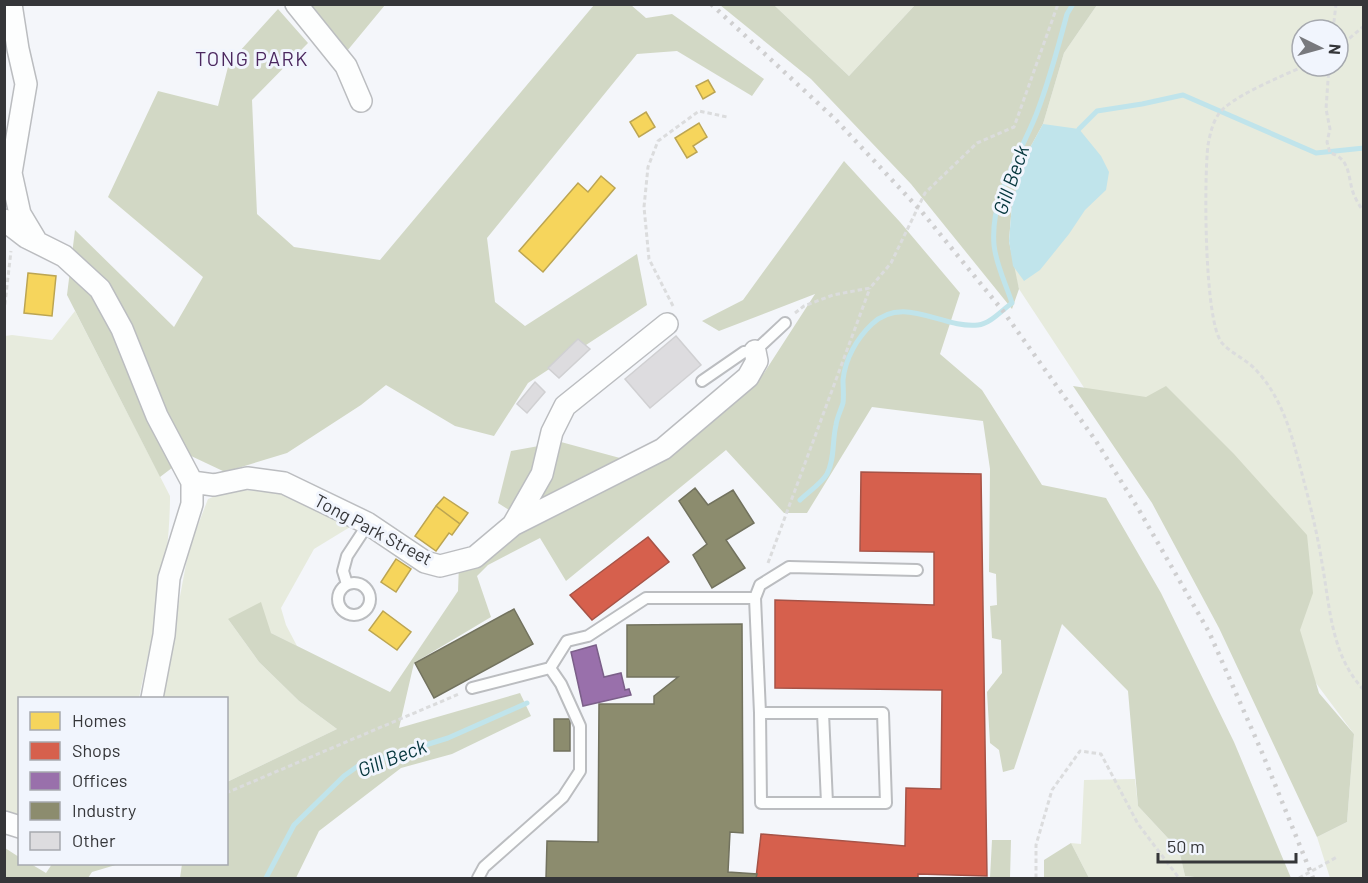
<svg xmlns="http://www.w3.org/2000/svg" width="1368" height="883" viewBox="0 0 1368 883" font-family="Barlow,sans-serif">
<style>
.green{fill:#e7ebdd;fill-rule:evenodd}
.forest{fill:#d2d8c5}
.water{fill:#c0e4eb}
.homes{fill:#f6d55c;stroke:#bca552;stroke-width:1.5}
.shops{fill:#d6604d;stroke:#a65347;stroke-width:1.5}
.offices{fill:#9970ab;stroke:#7b5f89;stroke-width:1.5}
.industry{fill:#8c8c6e;stroke:#72725e;stroke-width:1.5}
.lines{fill:none;stroke-linecap:round;stroke-linejoin:round}
.stream{stroke:#c0e4eb;stroke-width:5}
.building{fill:#dddcdf;stroke:#d0d0d2;stroke-width:1.5}
.service-casing{stroke:#bbbdc0;stroke-width:14}
.minor-casing{stroke:#bbbdc0;stroke-width:24}
.path{stroke:#dbdcdd;stroke-width:3;stroke-dasharray:4.5 3;stroke-linecap:butt}
.service{stroke:#fdfefe;stroke-width:10}
.minor{stroke:#fdfefe;stroke-width:21}
.rail{stroke:#cfcfd0;stroke-width:4.5;stroke-dasharray:3 6;stroke-linecap:butt}
.labels{text-anchor:middle;stroke-width:6;stroke-linejoin:round;paint-order:stroke}
.street-label{font-size:18px;fill:#353639;stroke:#f1f5fd}
.neighbourhood-label{font-size:20px;letter-spacing:1.5px;fill:#4b275f;stroke:#f1f5fd}
.water-label{font-size:20px;font-style:italic;fill:#04353c;stroke:#f1f5fd}
</style>
<rect width="100%" height="100%" fill="#f4f6fa"/>
<path class="green" d="M774,5H915L849,76Z
M1097,5H1363V878H1330L1317,837L1347,822L1354,734L1286,643L1135,465L1019,289L1013,266L1026,155L1043,124L1064,53ZM1302,30H1338V66H1302Z
M75,311L170,496C170,564 153,632 139,698H20L19,817L5,813V336L12,335L52,340Z
M232,489L280,493L327,513L350,527L314,549L281,608L286,625L297,646L271,633L228,619L259,662L299,701L337,729L227,782L226,698H158L170,650L189,548L208,499Z
M1135,779L1138,806L1179,850L1185,876L1204,878H1089L1071,843L1081,844L1084,780Z"/>
<path class="forest" d="M307,5H385L347,51Z
M594,5H631L646,18L672,14L764,79L752,96L677,51L637,54L487,238L495,302L525,326L637,254L647,305L528,383L494,436L455,426L386,385L361,405L287,453L225,472L189,455L160,477L67,295L75,230L174,327L203,277L108,197L158,91L218,106L229,63L278,9L308,43L252,100L257,214L294,247L380,260Z
M720,5H774L849,76L915,5H1097L1064,53L1043,124L1026,155L1012,204L1009,241L1019,289L1012,309L911,184L811,79Z
M844,161L900,222L960,293L940,354L982,390L1042,485L1106,498L1161,593L1234,742L1291,878H1204L1185,876L1179,850L1138,806L1128,691L1062,624L1014,769L1003,772L999,750L990,743L987,692L1002,673L1001,640L992,638L990,606L997,605L996,574L989,572L990,469L983,421L872,407L807,513H784L726,450L566,581L540,538L488,565L477,576L491,617L414,663L399,728L520,693L531,716L452,754L401,768L319,831L296,878H180L182,864H226L227,782L337,729L299,701L259,662L228,619L261,602L271,633L390,692L458,591L459,564L531,524L498,503L511,451L561,442L631,461L764,373L815,294L719,331L702,321L743,300Z
M1073,386L1146,397L1166,386L1234,454L1307,535L1313,593L1300,630L1319,693L1354,734L1347,822L1317,837L1219,628L1152,503Z
M992,840H1011L1010,878H990Z
M1071,843L1089,878H1044V860Z
M5,848L19,857L20,864H31L46,873L52,864H119L92,872L88,878H5Z"/>
<path class="water" d="M1043,124L1079,129L1101,156L1109,172L1106,190L1085,210L1069,234L1040,270L1024,281L1013,266L1009,241L1012,204L1026,155Z"/>
<path class="homes" d="M708,80L715,92L703,99L696,86Z
M646,112L655,127L639,137L630,122Z
M699,123L707,137L693,146L697,152L687,158L675,138Z
M601,176L615,188L543,272L519,251L578,183L588,192Z
M28,273L56,276L52,316L24,313Z
M444,497L468,513L460,524L436,506Z
M436,506L460,524L452,535L449,533L436,551L415,536Z
M396,559L411,569L396,592L381,582Z
M383,611L411,632L397,650L369,630Z"/>
<path class="shops" d="M861,472L981,474L987,876L918,874V878H756L761,834L905,846L906,788L941,789L942,690L775,688V600L934,605V552L860,551Z
M648,537L669,562L592,620L570,595Z"/>
<path class="offices" d="M596,645L604,677L621,673L625,690L629,689L631,695L583,706L571,652Z"/>
<path class="industry" d="M695,488L708,505L733,490L754,523L726,540L745,568L712,588L693,555L707,544L679,501Z
M514,609L533,644L434,698L415,663Z
M742,624L743,833L730,832L728,872L757,874L756,878H546L547,841L598,842L599,704H654V696L678,677H627V625Z
M554,719H570V751H554Z"/>
<g class="lines">
<path class="stream" d="M1079,129L1097,111L1142,104L1183,95L1316,153L1364,148
M800,500C808,492 821,484 827,474C835,459 832,441 836,425C837,417 841,410 843,403C844,395 843,388 843,380C845,359 857,338 872,324C904,294 942,329 978,325C990,324 1002,310 1012,303C1006,284 996,265 994,245C990,196 1019,158 1036,115C1049,82 1058,48 1067,14L1073,4
M266,878L294,825L344,776L358,766L448,738L527,703"/>
</g>
<path class="building" d="M676,336L701,365L650,408L625,379Z
M578,339L590,349L559,378L548,368Z
M535,382L545,392L527,413L517,404Z"/>
<g class="lines">
<g class="service-casing">
<path id="service" d="M702,381L744,352L755,351L785,323
M338 599a16 16 0 1 1 32 0a16 16 0 1 1-32 0Z
M347,584L343,571L347,556L368,524
M755,598L760,713L761,803H886L883,713H760
M550,668L567,641L588,636L646,598H755L760,585L789,567L917,570
M472,688L550,668L561,684L580,726V771L563,797L484,867L478,878
M823,713L827,803"/>
</g>
<g class="minor-casing">
<path id="minor" d="M11,4L18,49L26,84L11,173L20,214L35,239
M296,4L346,66L361,101
M4,220L26,237L64,256L100,289L122,329L157,416L192,482L214,485L247,478L284,483L367,523L425,562L440,566L475,557L513,525L542,474L552,432L565,406L667,324
M513,525L663,449L748,377L757,361L755,351
M152,698L164,635L169,578L192,504V482
M4,822L20,827"/>
</g>
<path class="path" d="M1333,30L1336,4
M1338,48L1364,26
M1304,66C1283,76 1229,97 1218,115C1212,124 1210,135 1208,145C1204,177 1204,322 1222,343C1231,353 1245,359 1254,368C1276,390 1287,419 1295,448C1305,485 1316,525 1322,563C1330,607 1331,656 1364,690
M1329,66L1326,109L1330,129L1327,142L1330,153C1349,158 1348,174 1352,189C1354,197 1359,205 1364,212
M673,306L649,259L644,207L648,167L658,141L699,111L727,117
M4,312L11,251
M795,313L804,306L833,295L870,288L891,263L925,193L977,143L1014,127L1058,4
M768,563L870,288
M226,793L459,694
M1036,878V845L1052,790L1080,751L1101,754L1138,824L1179,878
M1299,878L1337,857"/>
<use href="#service" class="service"/>
<use href="#minor" class="minor"/>
<path class="rail" d="M711,4L835,119L922,212L1003,311L1096,441L1139,510L1209,632L1261,750L1313,878"/>
</g>
<g class="labels">
<g class="street-label">
<text transform="translate(373 530) rotate(28)" y="6">Tong Park Street</text>
</g>
<g class="neighbourhood-label">
<text x="252" y="66">TONG PARK</text>
</g>
<g class="water-label">
<text transform="translate(1011 180) rotate(-71)" y="7">Gill Beck</text>
<text transform="translate(392 758) rotate(-21)" y="7">Gill Beck</text>
</g>
</g>
<rect width="1368" height="883" fill="none" stroke="#353639" stroke-width="12"/>
<rect x="18" y="697" width="210" height="168" fill="#f1f5fd" stroke="#a6a9af" stroke-width="1.5"/>
<rect x="30" y="712" width="30" height="18" fill="#f6d55c" stroke="#a6a9af" stroke-width="1.5"/>
<text x="72" y="727" font-size="18" fill="#353639">Homes</text>
<rect x="30" y="742" width="30" height="18" fill="#d6604d" stroke="#a6a9af" stroke-width="1.5"/>
<text x="72" y="757" font-size="18" fill="#353639">Shops</text>
<rect x="30" y="772" width="30" height="18" fill="#9970ab" stroke="#a6a9af" stroke-width="1.5"/>
<text x="72" y="787" font-size="18" fill="#353639">Offices</text>
<rect x="30" y="802" width="30" height="18" fill="#8c8c6e" stroke="#a6a9af" stroke-width="1.5"/>
<text x="72" y="817" font-size="18" fill="#353639">Industry</text>
<rect x="30" y="832" width="30" height="18" fill="#dddcdf" stroke="#a6a9af" stroke-width="1.5"/>
<text x="72" y="847" font-size="18" fill="#353639">Other</text>
<g transform="translate(1320 48) rotate(95)"><circle r="28" fill="#f1f5fd" stroke="#a6a9af" stroke-width="1.5"/>
<path d="M0-4.5L10 22L0 15L-10 22Z" fill="#78797d"/>
<text y="-9" font-size="16" font-weight="bold" text-anchor="middle" fill="#353639">N</text>
</g>
<path d="M1158 853v9h138v-9" fill="none" stroke="#353639" stroke-width="3"/>
<text x="1167" y="853" font-size="18" fill="#353639" stroke="#f1f5fd" stroke-width="4.5" paint-order="stroke">50 m</text>
</svg>
